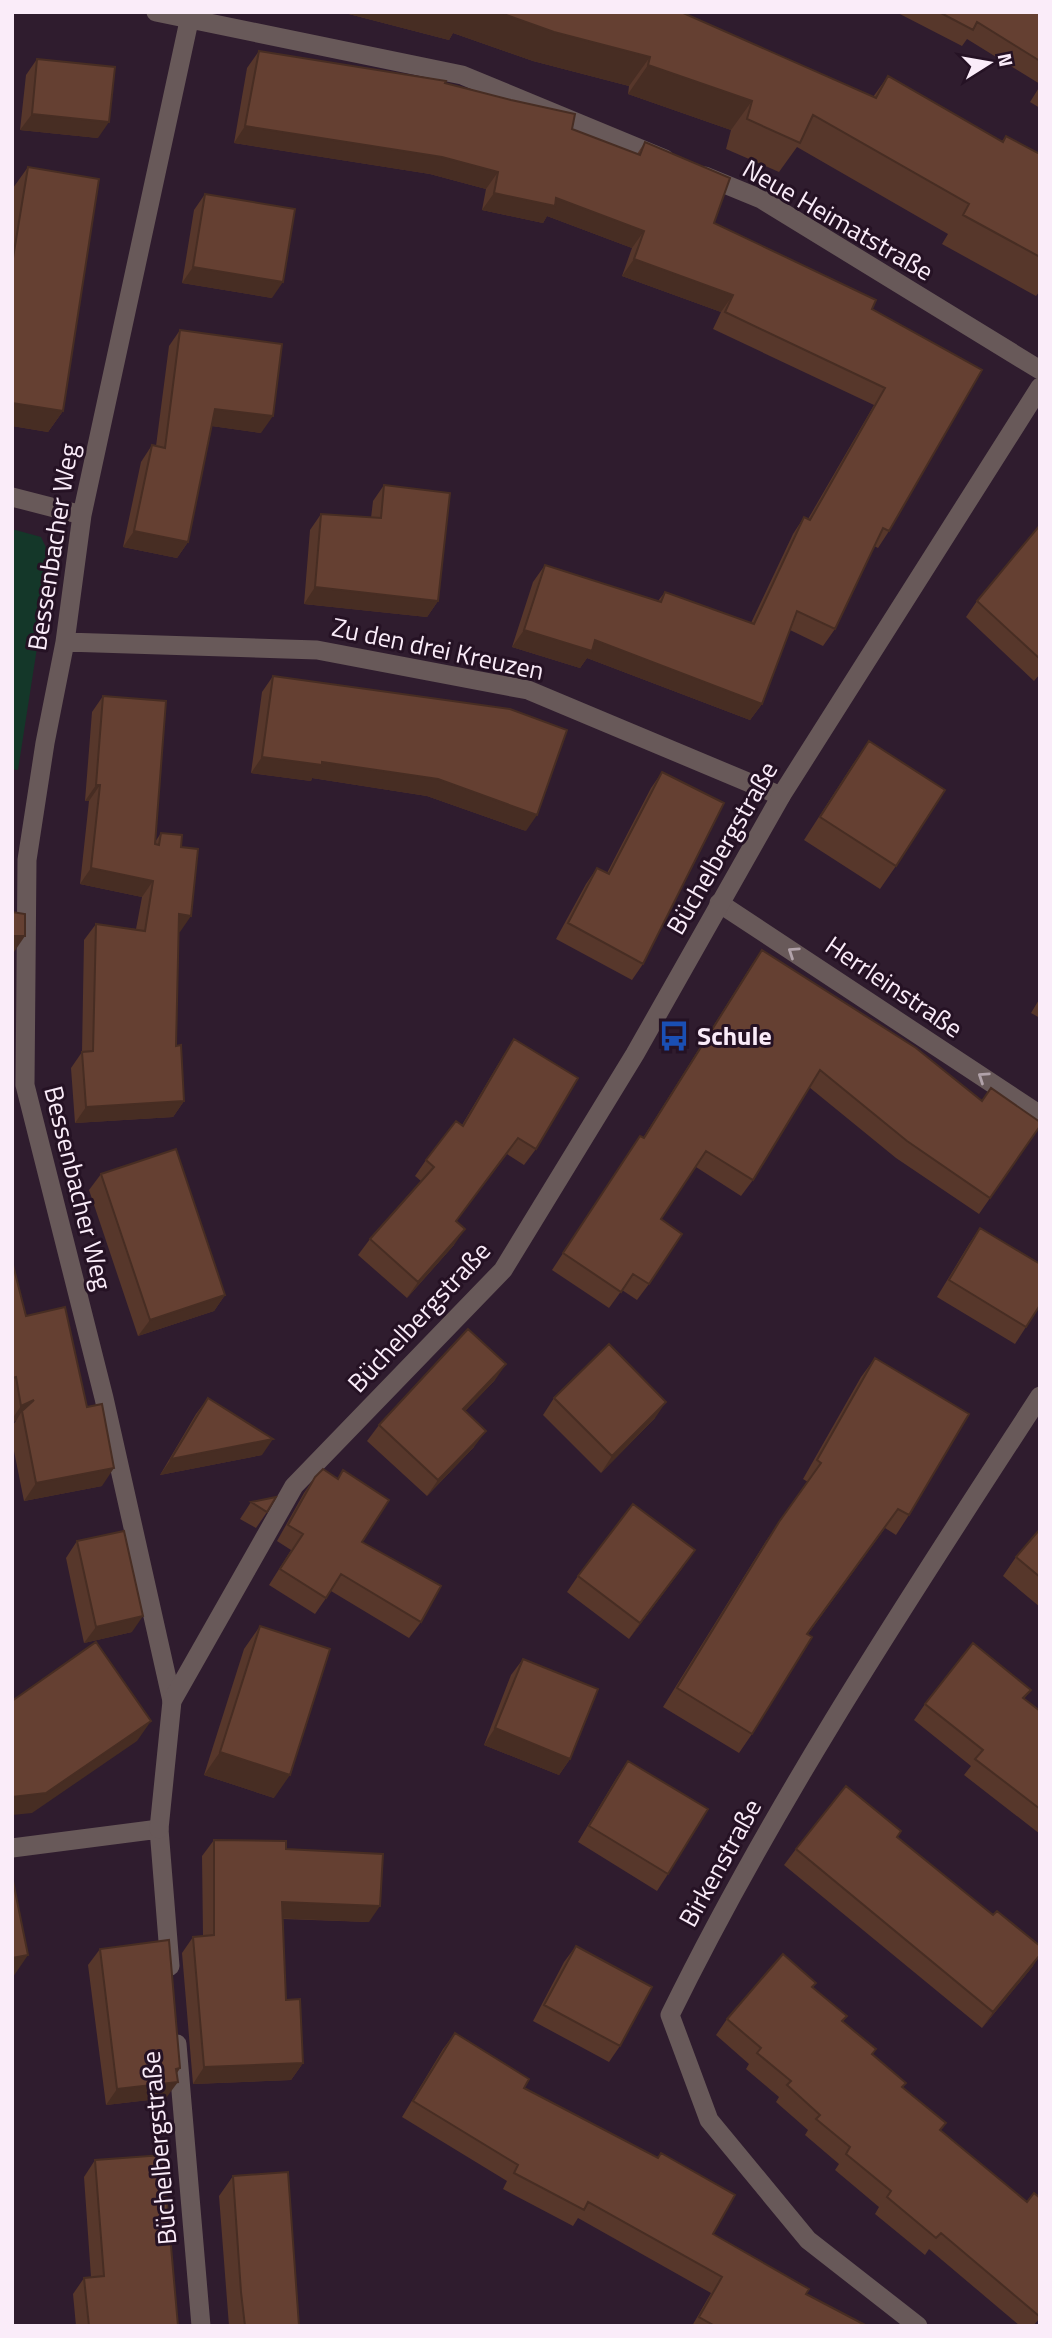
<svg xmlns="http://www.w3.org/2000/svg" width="1052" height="2338" viewBox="0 0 1052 2338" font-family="'Titillium Web',sans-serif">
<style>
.green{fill:#143729}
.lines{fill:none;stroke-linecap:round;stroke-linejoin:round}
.minor{stroke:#685959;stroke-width:19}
.tertiary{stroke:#685959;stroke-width:19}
.wall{fill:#57372b}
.shaded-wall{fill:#472d23}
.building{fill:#654032;stroke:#472d23;stroke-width:2}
.oneway{stroke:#b1a2a9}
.labels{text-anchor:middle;stroke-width:6;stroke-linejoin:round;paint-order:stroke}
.street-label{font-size:26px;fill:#faecf9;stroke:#251224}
.poi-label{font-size:26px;font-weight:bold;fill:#faecf9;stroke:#251224;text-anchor:start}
</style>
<rect width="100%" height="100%" fill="#2f1c2e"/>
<path class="green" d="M12,529L41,537L51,558L18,770L12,769Z"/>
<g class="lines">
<path class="minor" d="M156,12L462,75L665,159
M705,176L761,199L1040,370
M12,497L82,515
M65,642L317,650L528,690L781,796
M719,903L1040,1115
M172,1701L104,1398L25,1085L27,860L45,743L65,642L82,515L189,21
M12,1848L159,1829L170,1966
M177,2044L201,2326
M918,2326L808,2240L709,2120L670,2015C776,1799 909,1598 1040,1396"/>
<path class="tertiary" d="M159,1829L172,1701L294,1486L503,1270L635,1054L781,796L1040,387"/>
</g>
<path class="wall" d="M681,12L873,97L888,76L1002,141L1006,136L1040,154V291L1036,296L942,244L948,234L797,147L779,172L726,149L731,130L628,94L629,86L533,61L453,33L449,40L345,13Z
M896,12H1040V84L967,39L962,46Z
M259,51L445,83L637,154L645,142L714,223L982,370L889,531L878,548L874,546L835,629L823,646L790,630L762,704L750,720L587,658L580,668L512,647L533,582L545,565L658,601L665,592L751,623L793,534L804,517L808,519L874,405L713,329L721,312L622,276L632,248L547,216L543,223L482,210L486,189L430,174L234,143L247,68Z
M37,59L98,138L20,130L26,75Z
M1040,86V108L1030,102Z
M28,167L63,411L48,432L12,426V193L13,188Z
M205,194L272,298L182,283L194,210Z
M180,330L261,433L212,426L188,542L177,558L123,547L141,462L152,445L156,446L169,346Z
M384,485L438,601L427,617L304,604L310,530L321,514L371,518L373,501Z
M1040,525V674L1034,681L966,617L977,601Z
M273,676L526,831L427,796L312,778L311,781L251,773L262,692Z
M103,696L155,842L161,833L180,932H179L176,1046L184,1101L173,1117L75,1123L71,1068L82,1052L84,940L96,924L136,929L142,897L80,884L89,801H85L92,712Z
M869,741L896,866L880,889L804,840L853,764Z
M662,772L643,964L632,980L556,939L586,884L597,868L607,873L651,788Z
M762,950L982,1101L1040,1126L979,1214L896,1158L809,1087L753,1180L741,1196L696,1167L661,1219L649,1284L637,1300L622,1290L609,1308L552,1270L629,1152L640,1136L643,1138L751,966Z
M1040,998V1018L1031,1013Z
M514,1039L536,1149L524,1165L507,1154L456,1221L454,1245L407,1298L358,1255L370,1239L421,1181L415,1176L426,1160L462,1125L503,1056Z
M101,1174L225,1295L214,1311L138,1336L89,1190Z
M980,1228L1026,1327L1015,1344L937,1297L969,1244Z
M12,1261L26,1316L102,1486L24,1501L12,1441V1426L16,1421L12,1422Z
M875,1358L909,1515L896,1535L885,1528L808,1634L752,1734L739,1753L663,1707L766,1541L808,1482L803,1479L861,1377Z
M495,1380L465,1411L474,1447L427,1496L367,1441L379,1425Z
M208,1398L262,1455L160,1475L196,1414Z
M554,1398L655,1418L601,1473L543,1415Z
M315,1477L421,1622L409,1638L331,1591L315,1614L269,1585L291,1550L277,1541L304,1493Z
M251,1502L267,1512L256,1528L240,1519Z
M1040,1529V1607L1003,1576L1016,1557Z
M77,1541L132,1632L84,1643L66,1558Z
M683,1567L629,1639L567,1592L578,1576Z
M260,1626L274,1798L204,1775L244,1649Z
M523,1659L570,1759L559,1775L484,1745L511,1675Z
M1031,1690L1024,1699L1040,1711V1834L964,1775L971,1766L914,1720L925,1704Z
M628,1761L668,1874L657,1891L578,1842L617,1777Z
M898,1837L1033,1966L982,2028L784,1865L796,1849Z
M214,1840L286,1849L369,1922L283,1919L286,2000L303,2063L291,2080L193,2084L182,1953L193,1937L203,1936L202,1856Z
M576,1946L620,2046L609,2062L533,2021L564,1962Z
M100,1949L180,2068L177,2073L166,2098L106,2105L88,1965Z
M813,1988L847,2016L843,2021L941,2131L1040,2318L1033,2326H1020L929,2249L925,2255L875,2214L879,2207L835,2170L839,2164L805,2135L808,2130L776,2102L779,2097L746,2069L749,2064L716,2035L727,2019Z
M455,2033L713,2234L806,2294L867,2326H692L711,2293L578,2218L573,2226L503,2189L507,2181L402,2117L443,2049Z
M95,2160L178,2326H76L73,2294L84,2278L91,2277L84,2177Z
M233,2176L299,2326H229L219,2196Z"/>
<path class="shaded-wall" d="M498,12L650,57L629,86L533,61L453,33L449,40L345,13Z
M648,65L752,101L731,130L628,94Z
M32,114L109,122L98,138L20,130Z
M245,126L442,157L498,172L486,189L430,174L234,143Z
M494,193L556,198L644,231L632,248L547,216L543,223L482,210Z
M634,259L733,295L721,312L622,276Z
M193,267L283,282L272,298L182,283Z
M12,403L63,411L48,432L12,426Z
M215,409L273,416L261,433L204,425Z
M134,531L188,542L177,558L123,547Z
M315,587L438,601L427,617L304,604Z
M524,630L595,640L762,704L750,720L587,658L580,668L512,647Z
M262,757L322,762L438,779L537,815L526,831L427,796L312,778L311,781L251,773Z
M96,785H100L89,801H85Z
M91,868L153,881L142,897L80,884Z
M179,914L191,916L180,932L168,931Z
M12,936H25L14,952H12Z
M184,1101L173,1117L75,1123L86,1107Z
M465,1229L454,1245L407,1298L418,1282Z
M225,1295L214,1311L138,1336L150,1320Z
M506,1364L495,1380L452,1425L463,1409Z
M34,1400L22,1411L16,1421L12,1422V1419L21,1406Z
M666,1402L655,1418L601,1473L612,1456Z
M486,1431L474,1447L427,1496L438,1480Z
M273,1439L262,1455L160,1475L171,1459Z
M114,1468L102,1486L24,1501L36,1483Z
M695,1550L683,1567L629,1639L640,1623Z
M143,1616L132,1632L84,1643L96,1627Z
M151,1721L137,1741L32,1813L12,1815V1797Z
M495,1728L570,1759L559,1775L484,1745Z
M220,1752L290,1775L274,1798L204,1775Z
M282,1902L380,1906L369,1922L271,1918Z
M28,1955L13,1977H12V1958Z
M1040,1955L1033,1966L982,2028L993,2012Z
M303,2063L291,2080L193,2084L204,2067Z
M180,2068L170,2083L178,2082L166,2098L106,2105L117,2089L176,2069Z"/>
<path class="building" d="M498,12H681L876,98L888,76L1003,142L1006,136L1040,154V257L963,215L969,204L813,115L800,143L747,119L752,101L648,65L650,57L554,32Z
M939,12H1040V61L977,22L973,30Z
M259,51L446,81L445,83L511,100L575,114L572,129L640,155L645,142L730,178L714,223L876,300L872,309L982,370L889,531L883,528L835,629L797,611L762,704L595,640L592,651L524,630L545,565L661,602L665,592L754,624L804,517L810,520L885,388L725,312L733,295L634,259L644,231L556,198L555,206L494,193L498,172L442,157L245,126Z
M37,59L115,67L109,122L32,114Z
M28,167L99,179L63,411L12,403V264Z
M205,194L295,209L283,282L193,267Z
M180,330L282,344L273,416L215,409L188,542L134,531L152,445L165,448Z
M384,485L450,493L438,601L315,587L321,514L381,518Z
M1040,525V659L977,601Z
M273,676L510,709L567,730L537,815L438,779L322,762V765L262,757Z
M103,696L166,701L155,844L159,845L161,833L182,835L181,847L198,849L191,916L179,914L176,1046L181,1045L184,1101L86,1107L82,1052L93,1051L96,924L145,931L153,881L91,868L100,785H96Z
M869,741L945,790L896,866L820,817Z
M662,772L724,803L643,964L568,923L597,868L609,874Z
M12,912L25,914V936H12Z
M762,950L916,1048L982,1101L991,1088L1040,1122V1126L990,1198L907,1141L820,1070L753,1180L706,1151L661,1219L682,1234L649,1284L633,1274L621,1292L563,1253L640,1136L644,1138Z
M514,1039L578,1078L536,1149L518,1138L456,1221L465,1229L418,1282L370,1239L434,1167L426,1160L456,1121L463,1126Z
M176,1149L225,1295L150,1320L101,1174Z
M980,1228L1040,1264V1305L1026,1327L949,1280Z
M12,1261L26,1316L65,1307L87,1407L102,1404L114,1468L36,1483L22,1411L34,1400L21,1406L16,1377L12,1378Z
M468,1329L506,1364L463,1409L486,1431L438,1480L379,1425Z
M609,1344L666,1402L612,1456L554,1398Z
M875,1358L969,1414L909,1515L898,1509L807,1634L812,1637L752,1734L677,1688L779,1522L821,1463L817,1460Z
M208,1398L273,1439L171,1459Z
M323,1469L338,1479L343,1470L389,1500L362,1542L441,1586L421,1622L341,1574L326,1598L280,1569L303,1534L288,1525L315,1477Z
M276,1497L267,1512L251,1502Z
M633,1504L695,1550L640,1623L578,1576Z
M1040,1529V1577L1016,1557Z
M124,1531L143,1616L96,1627L77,1541Z
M260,1626L330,1649L290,1775L220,1752Z
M96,1642L151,1721L46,1793L12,1797V1701Z
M973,1643L1031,1690L1023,1698L1040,1711V1809L975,1759L983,1750L925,1704Z
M523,1659L598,1689L570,1759L495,1728Z
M628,1761L708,1809L668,1874L589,1826Z
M846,1786L901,1831L897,1837L993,1915L997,1911L1040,1946V1955L993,2012L796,1849Z
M214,1840L286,1841V1849L383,1854L380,1906L282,1902L286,2000L300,1999L303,2063L204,2067L193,1937L214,1935Z
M12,1876L28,1955L12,1958Z
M169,1940L180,2068L176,2069L178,2082L117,2089L100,1949Z
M576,1946L652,1987L620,2046L544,2005Z
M783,1954L816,1983L812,1987L847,2016L842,2021L876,2049L872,2054L906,2083L902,2087L946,2123L940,2130L1027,2202L1034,2193L1040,2198L1039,2316L941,2233L936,2238L887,2197L891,2191L846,2154L850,2147L816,2119L820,2115L787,2085L791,2081L757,2053L761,2048L727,2019Z
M455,2033L529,2079L524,2088L658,2158L661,2153L735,2195L713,2234L809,2289L806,2294L867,2326H715L699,2317L722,2277L588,2202L584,2210L514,2173L518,2165L413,2101Z
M163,2155L178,2326H89L84,2278L104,2276L95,2160Z
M288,2172L299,2326H245L241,2292L233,2176Z"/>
<defs><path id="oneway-chevron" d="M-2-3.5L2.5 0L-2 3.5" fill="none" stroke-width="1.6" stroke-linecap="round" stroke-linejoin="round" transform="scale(1.75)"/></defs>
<g class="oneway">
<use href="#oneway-chevron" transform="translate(793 952) rotate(-146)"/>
<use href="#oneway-chevron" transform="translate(983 1077) rotate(-146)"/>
</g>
<defs>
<g id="bus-bare" transform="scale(2.415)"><path d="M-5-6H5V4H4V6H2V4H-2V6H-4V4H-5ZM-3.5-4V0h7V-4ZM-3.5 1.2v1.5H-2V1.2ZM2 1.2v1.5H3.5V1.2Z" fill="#1a4fb4" stroke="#251224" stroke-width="2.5" paint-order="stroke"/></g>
</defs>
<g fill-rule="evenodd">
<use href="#bus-bare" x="674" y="1036"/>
</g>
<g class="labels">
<g class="street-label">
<text transform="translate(838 220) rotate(30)" y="9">Neue Heimatstraße</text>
<text transform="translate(53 547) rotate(-81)" y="9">Bessenbacher Weg</text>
<text transform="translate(438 649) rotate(12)" y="9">Zu den drei Kreuzen</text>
<text transform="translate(722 848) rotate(-60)" y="9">Büchelbergstraße</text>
<text transform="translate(894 987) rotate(34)" y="9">Herrleinstraße</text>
<text transform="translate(78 1188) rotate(76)" y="9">Bessenbacher Weg</text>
<text transform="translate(419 1317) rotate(-47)" y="9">Büchelbergstraße</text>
<text transform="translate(720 1863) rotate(-61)" y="9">Birkenstraße</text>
<text transform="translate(159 2148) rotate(-95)" y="9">Büchelbergstraße</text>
</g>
<g class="poi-label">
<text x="697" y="1045">Schule</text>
</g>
</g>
<rect width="1052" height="2338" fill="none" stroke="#faecf9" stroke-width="28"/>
<g transform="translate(989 63) rotate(79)" stroke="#251224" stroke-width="5" paint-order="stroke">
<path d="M0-5L12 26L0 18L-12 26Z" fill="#faecf9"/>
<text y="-10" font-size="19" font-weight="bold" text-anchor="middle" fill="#faecf9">N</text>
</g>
</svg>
